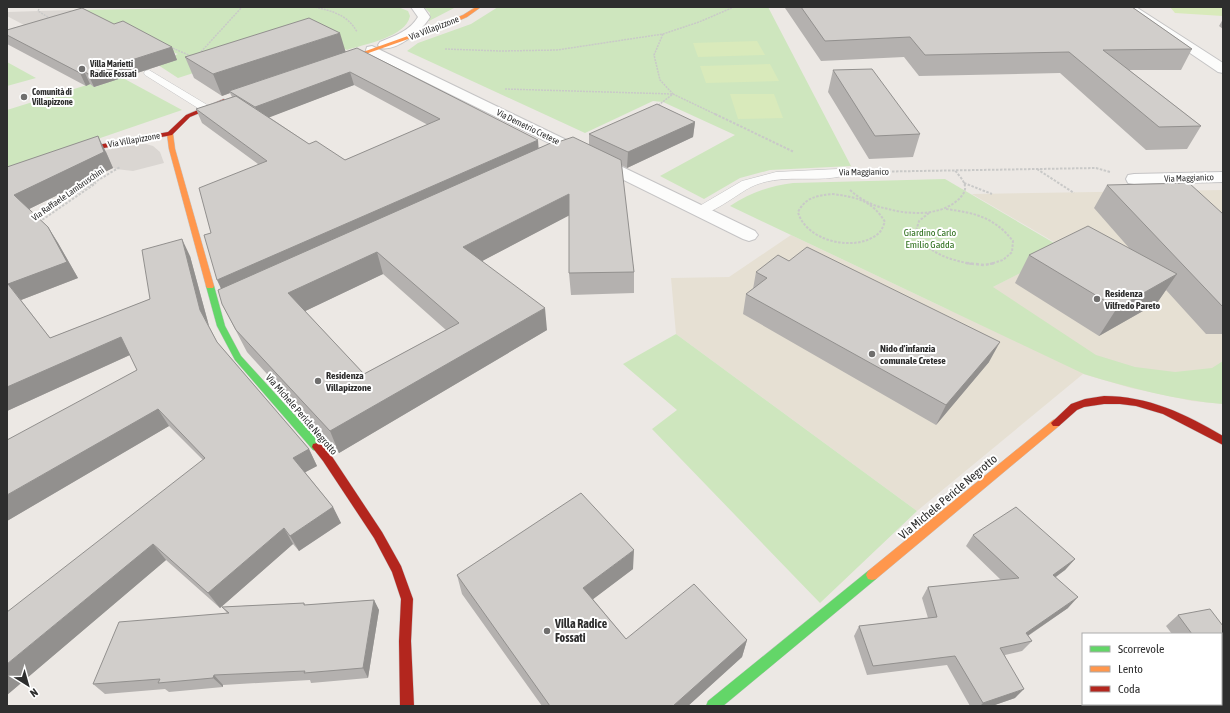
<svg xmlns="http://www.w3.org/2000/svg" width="1230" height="713" viewBox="0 0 1230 713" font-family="'Asap Condensed',sans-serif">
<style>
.education{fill:#e6e0d3}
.green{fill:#cee6be}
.pitch{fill:#d9eabb}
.plaza{fill:#dad6d2}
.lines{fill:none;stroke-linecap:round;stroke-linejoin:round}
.lane-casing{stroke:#c5c4c5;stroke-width:1}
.street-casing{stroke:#c5c4c5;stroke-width:2}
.fast-casing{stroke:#c5c4c5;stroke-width:1}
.slow-casing{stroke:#c5c4c5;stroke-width:1}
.jam-casing{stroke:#c5c4c5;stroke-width:1}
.path-far2{stroke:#c9c9c8;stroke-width:1.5;stroke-dasharray:2 1;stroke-linecap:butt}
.path-far1{stroke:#c9c9c8;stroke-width:2;stroke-dasharray:2.5 1.5;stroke-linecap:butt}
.path{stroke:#c9c9c8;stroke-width:2.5;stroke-dasharray:3 2;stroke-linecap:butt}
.lane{fill:#fcfcfb;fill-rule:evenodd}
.street{fill:#fcfcfb;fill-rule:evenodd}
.fast{fill:#63d668;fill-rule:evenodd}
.slow{fill:#ff974d;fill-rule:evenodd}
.jam{fill:#b3261e;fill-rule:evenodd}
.wall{fill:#b4b1af;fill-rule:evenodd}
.shaded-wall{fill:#92908e}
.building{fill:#d1cecb;stroke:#92908e;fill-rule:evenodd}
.poi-dot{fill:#706f6e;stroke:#fff;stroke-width:1.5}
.labels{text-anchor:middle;stroke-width:4;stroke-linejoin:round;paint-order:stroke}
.far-street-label{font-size:9px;fill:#2e2e2e;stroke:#fff}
.far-poi-label{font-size:9px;font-weight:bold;fill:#2e2e2e;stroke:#fff;text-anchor:start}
.park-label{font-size:10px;fill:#2c6e1b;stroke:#fff}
.poi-label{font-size:10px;font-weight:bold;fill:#2e2e2e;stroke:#fff;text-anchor:start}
.street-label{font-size:10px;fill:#2e2e2e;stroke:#fff}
.near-street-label{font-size:12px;fill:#2e2e2e;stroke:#fff}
.near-poi-label{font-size:12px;font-weight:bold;fill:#2e2e2e;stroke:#fff;text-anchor:start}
</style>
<rect width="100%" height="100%" fill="#ece8e4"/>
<path class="education" d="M1223,190V404L1192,401L1131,388L1083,374L917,511L676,334L671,278L729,277L791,235L949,310L1066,249L972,194Z"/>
<path class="green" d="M273,7H398L408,11L410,16C406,37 365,44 347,50L314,34L178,78L155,63L178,54L88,20L72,10Z
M424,7H456L429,21L430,13Z
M498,7H768L851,166L770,170L740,178L704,199L660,176L735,135L663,102L653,101L585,133L407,51L418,43L471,24Z
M7,62L36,78L7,86Z
M121,77L182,110L7,170V110L90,84L95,87Z
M945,179L1066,250L993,287L1096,355L1135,367L1175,372L1212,368L1223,361V404C1175,400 1130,388 1084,374L730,206C750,193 769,186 793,183Z
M676,334L917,511L820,603L652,429L677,410L623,364Z"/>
<path class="pitch" d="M1170,7H1223V16L1175,13Z
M757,41L765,55L698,57L693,43Z
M770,64L779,81L706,83L700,66Z
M730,94H774L783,118L738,119Z"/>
<path class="plaza" d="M71,10L86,20L27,36L12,28L24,25L7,16V12Z
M146,144L153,146L160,152L164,163L133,171L116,169L104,165L7,184L110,149L127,145Z"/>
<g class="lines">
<g class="lane-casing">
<path id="lane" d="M149,70L209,106L211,108L205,111L201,110L145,75L144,73L145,71Z
M838,169L843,170L844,173L843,176C813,183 780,173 751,187C737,194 710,217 696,214L694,211L696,208L742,181L776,172Z"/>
</g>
<g class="street-casing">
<path id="street" d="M411,7H423L430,17C422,31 396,52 380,48L378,45L380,42C394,36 410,31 418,17Z
M1122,7H1136L1223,63V73L1218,72Z
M372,46L755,231L758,235L755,239L749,241L743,239L367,53L366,50L367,47Z
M1223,172V182L1134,184L1128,183L1126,179L1128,175L1134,174Z"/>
</g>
<g class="fast-casing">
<path id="fast" d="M210,283L214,286L225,326L241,356L321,444L322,447L321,450L317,451L313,450L235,360L217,326L206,286Z
M872,570L876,571L878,575L876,579L723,706H706L708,701L868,571Z"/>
</g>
<g class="slow-casing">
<path id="slow" d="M476,7H481L467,17L451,24L340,63L335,62L447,22L463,15Z
M170,132L173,134L175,149L214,286L213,288H207L206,286L169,149L167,134Z
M1056,419L1059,420L1061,423L1059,426L876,579L872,580L868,579L866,575L868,571L1053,420Z"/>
</g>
<g class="jam-casing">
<path id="jam" d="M224,99L226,100V102L190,117L172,135L104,148L74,158L71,156L103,144L168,132L186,115Z
M1104,396C1148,396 1186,414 1223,436V445L1163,414L1136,406L1120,404H1104L1084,407L1077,410L1059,426H1053L1051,423L1071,404L1085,399Z
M317,443L321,444L331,455L382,532L401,566L413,599L411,641L414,706H400L399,641L401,599L392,572L374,538L323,461L312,447L313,444Z"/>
</g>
<path class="path-far2" d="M315,7C332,11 348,15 357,32
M39,9L38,11L51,19
M170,47L191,56
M445,49L501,51L557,50L663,34L699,22L734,7
M199,54L242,7
M505,89L673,94L717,115
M656,107L673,94L660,80L654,55L663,34"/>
<path class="path-far1" d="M715,114L794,152
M1037,169L1074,193
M860,172L1096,168L1110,172
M964,183L992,194
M850,190C861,200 873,206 888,209C911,215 941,216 959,199C962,196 966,191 965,186C964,180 958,175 955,170
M832,194C856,197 872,200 885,222C883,226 882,230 879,233C857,253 806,242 798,212C806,197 816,196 832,194Z
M946,209C975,213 994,217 1013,241L1012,252L1003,260L990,264
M929,213L919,221L916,231C926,253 950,260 972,264
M35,218L120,167
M39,222L96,183"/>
<path class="path" d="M966,263L984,265L995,263"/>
<use href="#lane" class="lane"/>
<use href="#street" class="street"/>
<use href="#fast" class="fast"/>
<use href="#slow" class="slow"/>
<use href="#jam" class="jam"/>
</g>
<path class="wall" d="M785,7H1132L1192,49L1181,70H1129L1201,126L1187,149L1146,150L1060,73L919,76L904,57L821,61L785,8Z
M1223,19V29L1219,26Z
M114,24L172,47L177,60L94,87L90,84L86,86L7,44V30Z
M345,51L538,148L555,143L589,145V134L695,122L693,137L627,168L621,165L634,272V293L571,295L569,273V215L482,261L547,330L339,453L247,352L222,304L221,289L211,233L258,164L202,123L196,109L232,97L230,93L222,96L194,78L185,57ZM354,85L428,125L345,160L309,144L269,117ZM383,274L446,330L364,374L305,311Z
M833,70L920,134L913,157L869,159L828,92Z
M106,152L113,168L29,209L48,227L58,243L78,278L21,300L50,338L150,299L190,256L209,326L217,342L309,449L317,466L305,472L333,507L341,523L299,551L293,544L220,608L166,560L7,695L203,460L169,426L7,521L137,370L130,355L7,411V167Z
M1107,185L1223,214V334H1206L1166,290L1157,303L1099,336L1015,283L1029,255L1130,249L1094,208Z
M756,272L989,362L936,425L743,314L746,294L753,289Z
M973,535L1075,559L1065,570L1056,577L1068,608L1028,636L1032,641L1022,651L1005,655L1015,698L992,706H970L947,665L867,675L854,636L859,626L928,618L922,598L928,587L1001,580L966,546Z
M633,569L593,599L626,639L747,640L742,657L688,706H542L462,594L457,575Z
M374,600L379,610L368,678L311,683L310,680L223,685V687L169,692L165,689L105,694L93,684L227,613L222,607L304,603L305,605Z
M1178,615L1223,626V703L1221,700V634H1172L1166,626Z"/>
<path class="shaded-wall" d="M340,33L346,53L229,91L230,93L222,96L213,74Z
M172,47L177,60L94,87L88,74Z
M84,71L90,84L86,86L80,73Z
M350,72L354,85L260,121L255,107Z
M695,122L693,137L627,168L628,152Z
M98,136L106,152L113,168L25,211L14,195Z
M538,140L539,154L224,295L217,280Z
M569,194L570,215L467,269L463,247Z
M48,227L58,243L78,278L21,300L8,284Z
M182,239L190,256L209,326L200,310Z
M377,252L383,274L297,315L288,293Z
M1177,274L1157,303L1099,336L1117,308Z
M545,308L547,330L339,453L330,431Z
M121,337L132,354L7,411V387Z
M1000,342L989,362L936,425L946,405Z
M158,409L169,426L7,521V495Z
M309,449L317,466L302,474L293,458Z
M333,507L341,523L299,551L290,536Z
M284,528L293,544L220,608L208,593Z
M153,544L166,560L7,695V664Z
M634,550L633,569L584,606L583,588Z
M1075,559L1065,570L1044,585L1053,575Z
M1078,597L1068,608L1017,643L1026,633Z
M374,600L379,610L368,678L363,668Z
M747,640L742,657L688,706H673Z
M214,675L223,685V687L213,678Z
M1024,689L1015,698L992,706H980L983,703Z"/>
<path class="building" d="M801,7H1132L1192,49L1103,50L1201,126L1159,127L1069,52L925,55L910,37L825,41Z
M82,8L114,24L123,21L172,47L88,74L84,71L80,73L7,35V30Z
M309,18L340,33L213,74L185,57Z
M357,48L538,140L217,280L204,235L211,233L199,188L267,161L196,109L236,96L309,144L316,141L345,160L440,119L350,72L255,107L229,91Z
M872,69L920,134L875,136L833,70Z
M657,104L695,122L628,152L589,134Z
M98,136L104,152L14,195L48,227L67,262L8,284L50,338L150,299L142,250L182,239L200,310L217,342L309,449L293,458L333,507L290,536L284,528L208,593L153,544L7,664V612L205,458L158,409L7,495V440L137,370L121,337L7,387V167Z
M573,137L621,160L634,272L569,273V194L463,247L545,308L330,431L236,330L222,304L218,290L553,142L555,143ZM377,252L459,323L364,374L288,293Z
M1189,183L1223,214V307L1107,185Z
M1088,226L1177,274L1117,308L1029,255Z
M807,247L1000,342L946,405L746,294L767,278L756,272L778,255L789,261Z
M581,493L634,550L583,588L626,639L694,584L747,640L673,706H550L457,575Z
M1016,507L1075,559L1053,575L1078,597L1026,633L1032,641L1000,648L1024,689L983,703L955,656L873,666L859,626L937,617L928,587L1019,578L973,535Z
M374,600L363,668L304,673L305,671L214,675L213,678L158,683L160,679L93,684L119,622L229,613L222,607L304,603V605Z
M1210,609L1223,626V675L1221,672V634H1192L1178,615Z"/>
<g class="poi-dot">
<circle cx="82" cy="69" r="4"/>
<circle cx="24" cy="97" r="4"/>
<circle cx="1097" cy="299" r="4"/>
<circle cx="872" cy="354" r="4"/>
<circle cx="318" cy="381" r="4"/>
<circle cx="547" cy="631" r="4"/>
</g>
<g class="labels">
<g class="far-street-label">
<text transform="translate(434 28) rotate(-21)" y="3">Via Villapizzone</text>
<text transform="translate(528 127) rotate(26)" y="3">Via Demetrio Cretese</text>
<text transform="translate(134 140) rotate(-10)" y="3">Via Villapizzone</text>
<text transform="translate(864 172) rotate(-1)" y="3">Via Maggianico</text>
<text transform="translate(1189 178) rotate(-2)" y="3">Via Maggianico</text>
<text transform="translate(68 194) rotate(-35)" y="3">Via Raffaele Lambruschini</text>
</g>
<g class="far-poi-label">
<text x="90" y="67">Villa Marietti<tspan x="90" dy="10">Radice Fossati</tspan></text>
<text x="32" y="95">Comunità di<tspan x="32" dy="10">Villapizzone</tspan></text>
</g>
<g class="park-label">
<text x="930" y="236">Giardino Carlo<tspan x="930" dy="12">Emilio Gadda</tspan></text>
</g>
<g class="poi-label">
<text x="1105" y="297">Residenza<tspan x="1105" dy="12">Vilfredo Pareto</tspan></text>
<text x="880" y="352">Nido d'infanzia<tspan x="880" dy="12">comunale Cretese</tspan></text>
<text x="326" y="379">Residenza<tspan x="326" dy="12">Villapizzone</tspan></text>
</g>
<g class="street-label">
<text transform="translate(302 414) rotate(49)" y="4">Via Michele Pericle Negrotto</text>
</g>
<g class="near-street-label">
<text transform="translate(948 497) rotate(-40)" y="4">Via Michele Pericle Negrotto</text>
</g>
<g class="near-poi-label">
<text x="555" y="628">Villa Radice<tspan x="555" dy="14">Fossati</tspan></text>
</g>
</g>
<rect width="1230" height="713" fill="none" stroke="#2e2e2e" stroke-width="16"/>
<rect x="1082" y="633" width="140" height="72" fill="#ffffff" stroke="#ababab"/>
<rect x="1090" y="646" width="20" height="6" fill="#63d668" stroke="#ababab"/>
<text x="1118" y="653" font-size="12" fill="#2e2e2e">Scorrevole</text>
<rect x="1090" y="666" width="20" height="6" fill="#ff974d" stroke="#ababab"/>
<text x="1118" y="673" font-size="12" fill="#2e2e2e">Lento</text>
<rect x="1090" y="686" width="20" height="6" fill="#b3261e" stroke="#ababab"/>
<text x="1118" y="693" font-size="12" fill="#2e2e2e">Coda</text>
<g transform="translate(28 685) rotate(143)" stroke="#ffffff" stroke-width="3" paint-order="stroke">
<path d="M0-3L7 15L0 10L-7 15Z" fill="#2e2e2e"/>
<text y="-6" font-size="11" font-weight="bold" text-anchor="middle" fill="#2e2e2e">N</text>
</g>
</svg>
